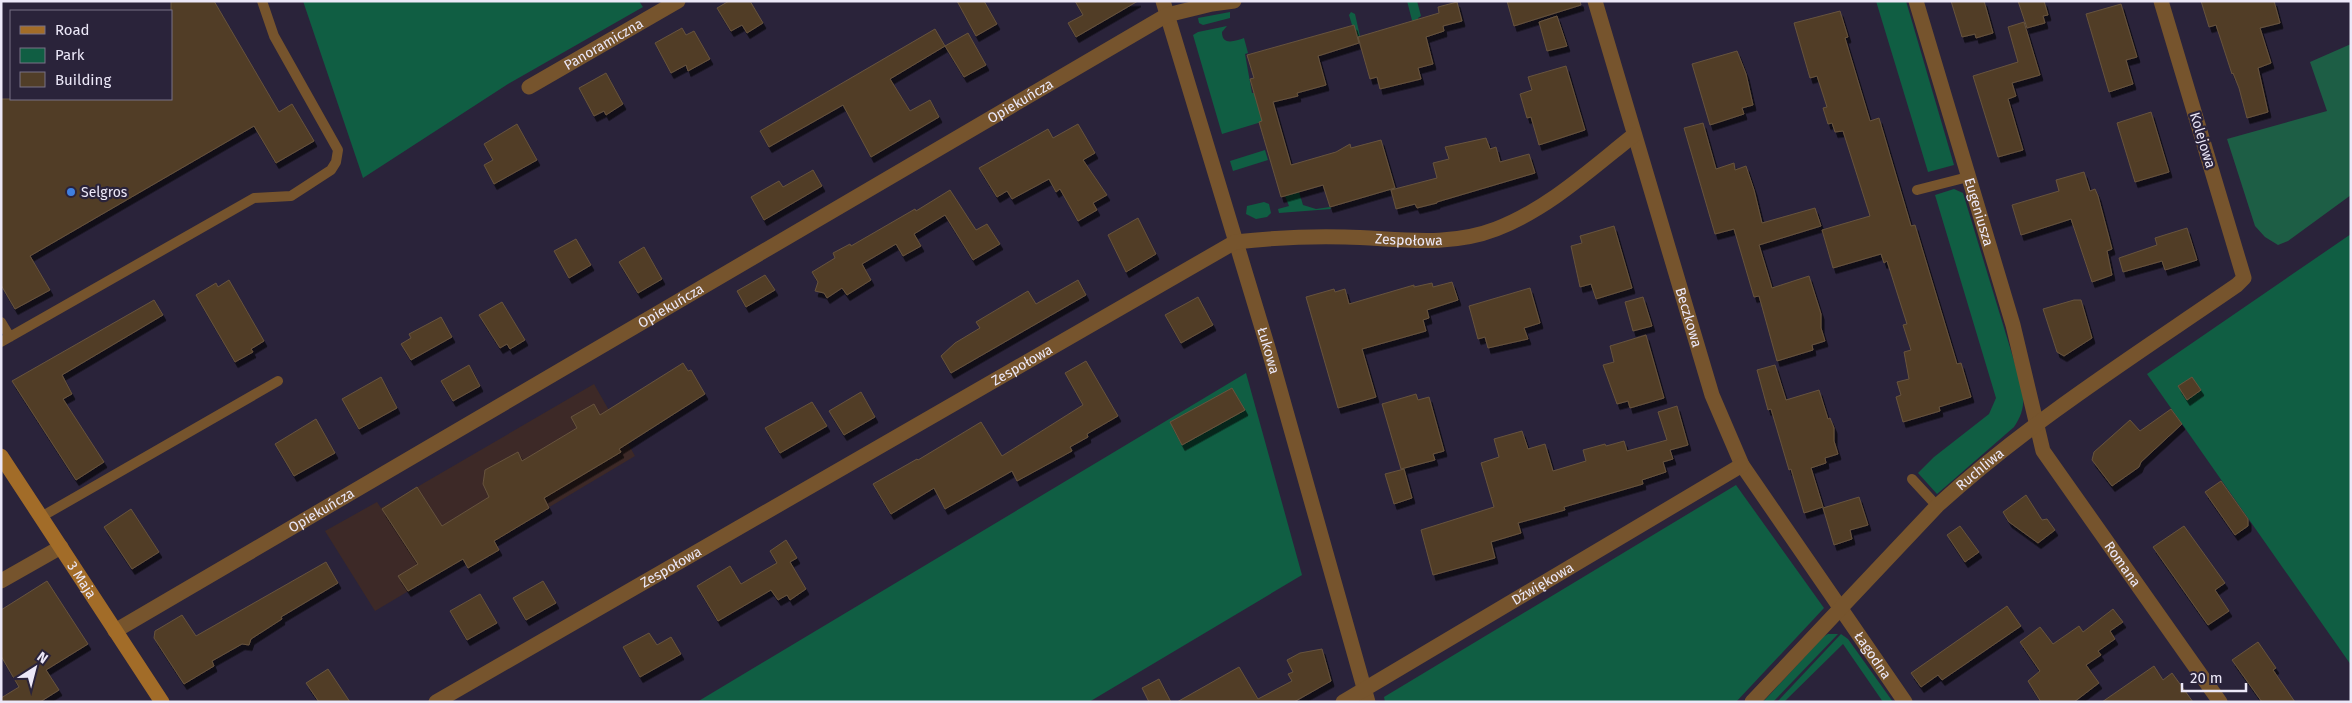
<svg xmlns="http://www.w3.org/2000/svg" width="2352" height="703" viewBox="0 0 2352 703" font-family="'Fira Sans',sans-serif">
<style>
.industrial{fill:#3d2927}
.green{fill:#105e43}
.forest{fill:#1d5e45}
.building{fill:#513e28;stroke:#67533d;filter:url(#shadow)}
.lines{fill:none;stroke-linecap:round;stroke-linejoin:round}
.lane{stroke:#76542d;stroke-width:10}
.street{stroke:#76542d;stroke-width:15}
.secondary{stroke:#a26c28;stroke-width:15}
.shop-dot{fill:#3f7fe0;stroke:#2a233a;stroke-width:2}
.labels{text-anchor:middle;stroke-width:4.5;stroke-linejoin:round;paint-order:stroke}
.street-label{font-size:14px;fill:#ece8f8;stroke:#2a233a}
.poi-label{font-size:14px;fill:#ece8f8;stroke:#2a233a;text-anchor:start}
</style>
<defs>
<filter id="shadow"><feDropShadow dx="3" dy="5.5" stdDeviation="0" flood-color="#0009"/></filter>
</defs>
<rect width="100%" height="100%" fill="#2a233a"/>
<path class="industrial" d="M594,384L635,456L375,611L325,531L377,502L381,508Z"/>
<path class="green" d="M303,1H639L643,7L508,84L363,178Z
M1407,1H1417L1421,16L1418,18L1420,26L1414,28Z
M1876,1H1906L1954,165L1928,172Z
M1230,12V18L1203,25L1199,23L1198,18Z
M1351,12L1355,14L1362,45L1359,43L1354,25H1352L1349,15Z
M1227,26L1222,32C1222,46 1235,41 1244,38L1248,53L1245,54L1252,93H1255L1268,120L1222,134L1193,35L1198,32Z
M1265,150L1268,160L1233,171L1230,161Z
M1954,189L1963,193L2022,387C2025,403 2023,414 2014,427L1937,494L1918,473L1934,457L1989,414L1996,398L1935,195Z
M1299,192L1303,205L1316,209L1330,207L1331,209L1279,213L1278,209L1289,206L1285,196Z
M1264,202L1269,204L1271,213L1267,217L1256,219L1246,214L1247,206Z
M2351,234V665L2147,374Z
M1246,373L1302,575L1089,702H697Z
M1736,485L1824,608L1736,702H1385L1384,697Z
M1828,634H1838L1773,702H1763L1823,637Z
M1841,634L1848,639L1893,702H1883L1843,644L1784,702H1777Z"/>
<path class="forest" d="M2351,44V195L2288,241L2278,245L2265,237L2255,226L2227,139L2327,111L2310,62Z"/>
<path class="building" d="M171,1H214L279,112L292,104L314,141L276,163L254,126L30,256L50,290L15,309L1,285V99H171Z
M729,1H750L763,23L747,33L742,25L731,31L717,8Z
M957,1H984L997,24L976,36Z
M1075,1H1138L1076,37L1068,23L1083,15Z
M1507,1H1580L1581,5L1514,26Z
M1951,1H1984L1993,33L1976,38L1975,34L1962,37Z
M2018,1H2044L2048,15L2043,16L2045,23L2027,28Z
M2201,1H2274L2280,23L2260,28L2271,63L2258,68L2268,112L2247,118L2239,88L2233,73L2232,74L2216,25L2209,27Z
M1457,2L1462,21L1443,26L1444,31L1426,37L1433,64L1418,68L1421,79L1380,89L1377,77L1370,79L1358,37L1439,13L1438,7Z
M2121,4L2137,57L2126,60L2133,84L2109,92L2086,14Z
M1840,11L1848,37L1845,38L1870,121L1879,118L1911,226L1915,225L1957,364L1961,363L1971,397L1939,407L1940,411L1903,422L1896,397L1901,395L1897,382L1909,379L1904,352L1911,350L1903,325L1907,324L1887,261L1884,263L1881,254L1833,268L1822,230L1870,216L1843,131L1835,132L1832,123L1828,124L1823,108L1827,107L1817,76L1810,78L1794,23Z
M1557,16L1567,46L1547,51L1539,22Z
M2024,22L2040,75L2012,83L2016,96L2008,99L2023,150L1998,157L1973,76L2018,62L2008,27Z
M1354,25L1359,43L1318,56L1326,85L1297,93L1298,96L1273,102L1291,165L1336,152L1350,144L1351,148L1381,140L1395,188L1330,207L1323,185L1281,197L1259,122L1262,121L1250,79L1254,78L1247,55Z
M682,28L686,35L694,31L710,59L688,71L686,65L671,73L655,43Z
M935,29L945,46L890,79L910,111L930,100L939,117L871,157L843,105L769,147L760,131Z
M968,33L986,65L964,77L945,46Z
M1737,51L1746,74L1753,105L1742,108L1744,114L1710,125L1692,64Z
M1566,66L1585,130L1539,145L1531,117L1527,118L1520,94L1532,90L1528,77Z
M606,73L623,104L606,115L604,111L594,116L579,88Z
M2151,112L2169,172L2135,182L2117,123Z
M1703,123L1716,169L1734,163L1735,170L1746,166L1754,190L1762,223L1815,208L1821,226L1759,245L1772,288L1809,276L1821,314V328L1825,341L1812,345L1813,350L1777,361L1759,296L1754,297L1734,229L1715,234L1684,128Z
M517,124L537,160L494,184L484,165L493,160L484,144Z
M1078,124L1095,153L1083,160L1107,195L1093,203L1097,210L1078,221L1060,189L1056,192L1049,179L1012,199L1007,191L997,197L979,168L1048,129L1053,138Z
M1486,138L1490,149L1496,147L1500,162L1529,154L1535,173L1437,202V203L1417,208L1415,204L1396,209L1391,190L1437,178L1433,163L1449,159L1445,147Z
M813,170L822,186L764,220L751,197L779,181L783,187Z
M2084,172L2090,191L2095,189L2098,196L2112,249L2107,251L2112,275L2092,282L2071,219L2021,235L2012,205L2059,191L2056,180Z
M950,190L976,230L987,224L1000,244L973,260L945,215L914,234L921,246L903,256L896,244L862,264L871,280L847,295L842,288L827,298L824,293L815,291L818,282L812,272L835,258L833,253L850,244L851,246L915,209L916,211Z
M1138,218L1156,254L1126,272L1108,235Z
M1614,226L1632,288L1596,299L1591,284L1580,287L1571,246L1582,243L1580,236Z
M2187,228L2197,260L2165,270L2162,261L2123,272L2119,258L2157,245L2155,238Z
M576,239L591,265L569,278L554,251Z
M644,247L662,279L638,293L619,262Z
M765,275L775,290L746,307L737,291Z
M229,280L264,341L251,349L253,352L235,362L196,295L216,283L218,287Z
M1078,280L1086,295L951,373L941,356L955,343L980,328L976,322L1028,291L1036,304Z
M1452,282L1458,300L1427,310L1429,318L1423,320L1426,331L1362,349L1376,397L1338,408L1306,297L1334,289L1335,292L1345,289L1349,304L1414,285V287L1432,283L1433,287Z
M1530,288L1540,323L1524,328L1528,339L1488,348L1485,337L1478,339L1469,306Z
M1198,297L1213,325L1181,343L1165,315Z
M1643,297L1652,326L1633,331L1625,302Z
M154,300L163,315L62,375L72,394L63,399L104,462L76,480L12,381Z
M2074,300H2081L2092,338L2064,356L2057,352L2043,309Z
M502,302L525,340L510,349L507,344L500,348L479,315Z
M441,317L452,337L411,360L401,344L411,338L409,334Z
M1646,335L1664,398L1630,408L1628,401L1617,404L1603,365L1614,362L1610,346Z
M1086,361L1118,416L1087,434L1088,437L1070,447L1072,451L1017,481L1012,471L945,509L934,488L891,514L873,484L917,459L918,460L981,422L1002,456L1083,405L1065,373Z
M683,363L688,371L691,370L705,394L619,449L621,452L544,498L549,508L494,541L499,550L468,568L463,559L408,591L398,576L418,564L382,509L417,487L442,526L489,497L483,484L485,470L518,452L522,461L577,428L571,417L594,404L600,415Z
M469,365L480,386L453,401L441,381Z
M1775,365L1786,400L1819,390L1828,419L1830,418L1834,428V441L1838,454L1825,458L1826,463L1811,468L1823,507L1804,513L1791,469L1789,470L1771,409L1768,410L1757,370Z
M381,377L397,408L359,429L342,399Z
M2192,377L2201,390L2187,400L2178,386Z
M1232,388L1245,410L1182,445L1170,422Z
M861,392L875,417L844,435L829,411Z
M1416,394L1418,400L1429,397L1444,451L1433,454L1435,460L1401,469L1382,404Z
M812,402L827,426L780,453L765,428Z
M1677,406L1688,445L1670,450L1673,459L1663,462L1666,472L1642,480L1643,484L1564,507L1565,510L1518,523L1521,533L1491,542L1495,558L1433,575L1421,530L1494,507L1481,463L1499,457L1494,439L1522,431L1528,449L1545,444L1553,471L1586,461L1583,450L1605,444L1606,446L1624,441L1627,451L1667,440L1658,412Z
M2171,409L2182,424L2141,462L2139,467L2112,486L2092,460L2094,452L2130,420L2140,431Z
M316,419L335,453L294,476L275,444Z
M1404,469L1412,498L1394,504L1385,474Z
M2221,481L2248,519V526L2235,535L2205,492Z
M2026,495L2042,520L2047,519L2055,530L2038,543L2009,522L2003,512Z
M1859,497L1868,525L1850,530L1852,539L1834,545L1823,508Z
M131,509L159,552L132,569L104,527Z
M1960,526L1979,552L1965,562L1947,535Z
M2184,526L2225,583L2215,590L2229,611L2208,625L2153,547Z
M786,540L797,558L790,562L806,589L790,600L787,595L778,600L771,590L718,621L697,586L730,566L741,584L777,563L770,551Z
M326,562L338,583L281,617L282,619L251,639L249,645L242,644L212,661L214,666L184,684L154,638L155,631L182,615L196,636Z
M47,581L88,644L46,670L59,690L40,702H1V698L19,687L1,656V610Z
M543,581L556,603L526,620L513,598Z
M480,594L497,623L467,640L450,611Z
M2007,606L2021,626L1942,680L1938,675L1921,687L1911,673Z
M2113,609L2123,622L2110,631L2115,639L2098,651L2101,655L2086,665L2099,683L2074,702H2041L2028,681L2040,671L2020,642L2040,627L2053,644L2079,626L2083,632Z
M649,633L657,645L671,637L681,654L640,677L623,647Z
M2258,642L2276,668L2273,670L2295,702H2262L2232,660Z
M1322,649L1331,681L1294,702H1177L1239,667L1258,699L1292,681L1288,674L1293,672L1287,660L1300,653Z
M2154,666L2163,680L2172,673L2193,702H2102Z
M328,669L350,702H319L306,683Z
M1159,679L1171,702H1149L1142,688Z"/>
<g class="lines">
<path class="lane" d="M1917,190L1968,177
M1,322L10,337
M1,342L254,198L291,196L331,170L336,162L338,150L274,36L262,1
M1912,479L1937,506
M41,517L278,381"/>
<g class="street">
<path id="s1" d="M1163,1L1269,351L1368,702"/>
<path id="s2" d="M1595,1L1712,395L1742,465L1905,702"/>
<path id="s3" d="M1916,1L2013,325L2043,451L2220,702"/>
<path id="s4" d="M529,87L678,1"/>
<path d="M1,581L61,547"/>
<path id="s5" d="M115,631L1167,15L1212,4L1234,1"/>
<path id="s6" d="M436,702L1235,242C1271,238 1308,236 1345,237C1396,238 1447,248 1496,229C1548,209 1591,169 1634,135"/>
<path id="s7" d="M1343,702L1742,465"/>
<path id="s8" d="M1752,702L1937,506C2029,422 2134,356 2237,285L2244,278L2161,1"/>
</g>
<path class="secondary" id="s9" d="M1,456L162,702"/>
</g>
<circle class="shop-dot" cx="71" cy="192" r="5"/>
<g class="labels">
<g class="street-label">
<text dy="5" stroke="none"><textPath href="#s4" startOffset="86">Panoramiczna</textPath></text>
<text dy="5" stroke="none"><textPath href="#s5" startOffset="1049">Opiekuńcza</textPath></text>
<text transform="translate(2203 140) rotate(73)" y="5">Kolejowa</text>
<text dy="5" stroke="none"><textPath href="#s3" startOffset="220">Eugeniusza</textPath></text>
<text dy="5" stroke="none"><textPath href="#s6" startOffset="1096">Zespołowa</textPath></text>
<text dy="5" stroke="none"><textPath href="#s5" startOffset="644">Opiekuńcza</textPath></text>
<text dy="5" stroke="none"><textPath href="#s2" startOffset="330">Beczkowa</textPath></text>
<text dy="5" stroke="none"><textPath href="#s1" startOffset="365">Łukowa</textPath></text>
<text dy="5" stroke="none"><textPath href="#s6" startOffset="676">Zespołowa</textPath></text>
<text dy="5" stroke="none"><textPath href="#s8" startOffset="326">Ruchliwa</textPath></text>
<text dy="5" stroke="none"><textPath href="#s5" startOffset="239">Opiekuńcza</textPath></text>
<text dy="5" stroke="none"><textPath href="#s3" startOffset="606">Romana</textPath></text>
<text dy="5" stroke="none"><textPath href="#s6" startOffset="271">Zespołowa</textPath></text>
<text dy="5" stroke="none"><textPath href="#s9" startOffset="148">3 Maja</textPath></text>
<text dy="5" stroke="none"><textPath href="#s7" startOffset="232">Dźwiękowa</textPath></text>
<text dy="5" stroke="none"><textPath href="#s2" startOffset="718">Łagodna</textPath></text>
</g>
<g class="poi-label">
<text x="81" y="197">Selgros</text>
</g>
</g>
<rect width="2352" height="703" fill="none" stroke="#ece8f8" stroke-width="5"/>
<rect x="10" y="10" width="162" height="90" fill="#2a233a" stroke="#787286"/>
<rect x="20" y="26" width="25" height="8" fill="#a26c28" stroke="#787286"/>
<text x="55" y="35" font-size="15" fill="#ece8f8">Road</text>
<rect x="20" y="48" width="25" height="15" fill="#105e43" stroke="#787286"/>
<text x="55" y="60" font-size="15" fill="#ece8f8">Park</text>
<rect x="20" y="72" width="25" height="15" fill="#513e28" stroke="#787286"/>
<text x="55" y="85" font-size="15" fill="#ece8f8">Building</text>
<g transform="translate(35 668) rotate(36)" stroke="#2a233a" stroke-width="4" paint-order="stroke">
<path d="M0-4L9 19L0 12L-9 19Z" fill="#ece8f8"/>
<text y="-8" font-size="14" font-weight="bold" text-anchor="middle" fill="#ece8f8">N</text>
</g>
<path d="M2182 683v8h64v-8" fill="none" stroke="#ece8f8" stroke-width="2.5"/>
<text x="2190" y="683" font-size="15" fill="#ece8f8" stroke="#2a233a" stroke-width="4" paint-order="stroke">20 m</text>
</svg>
